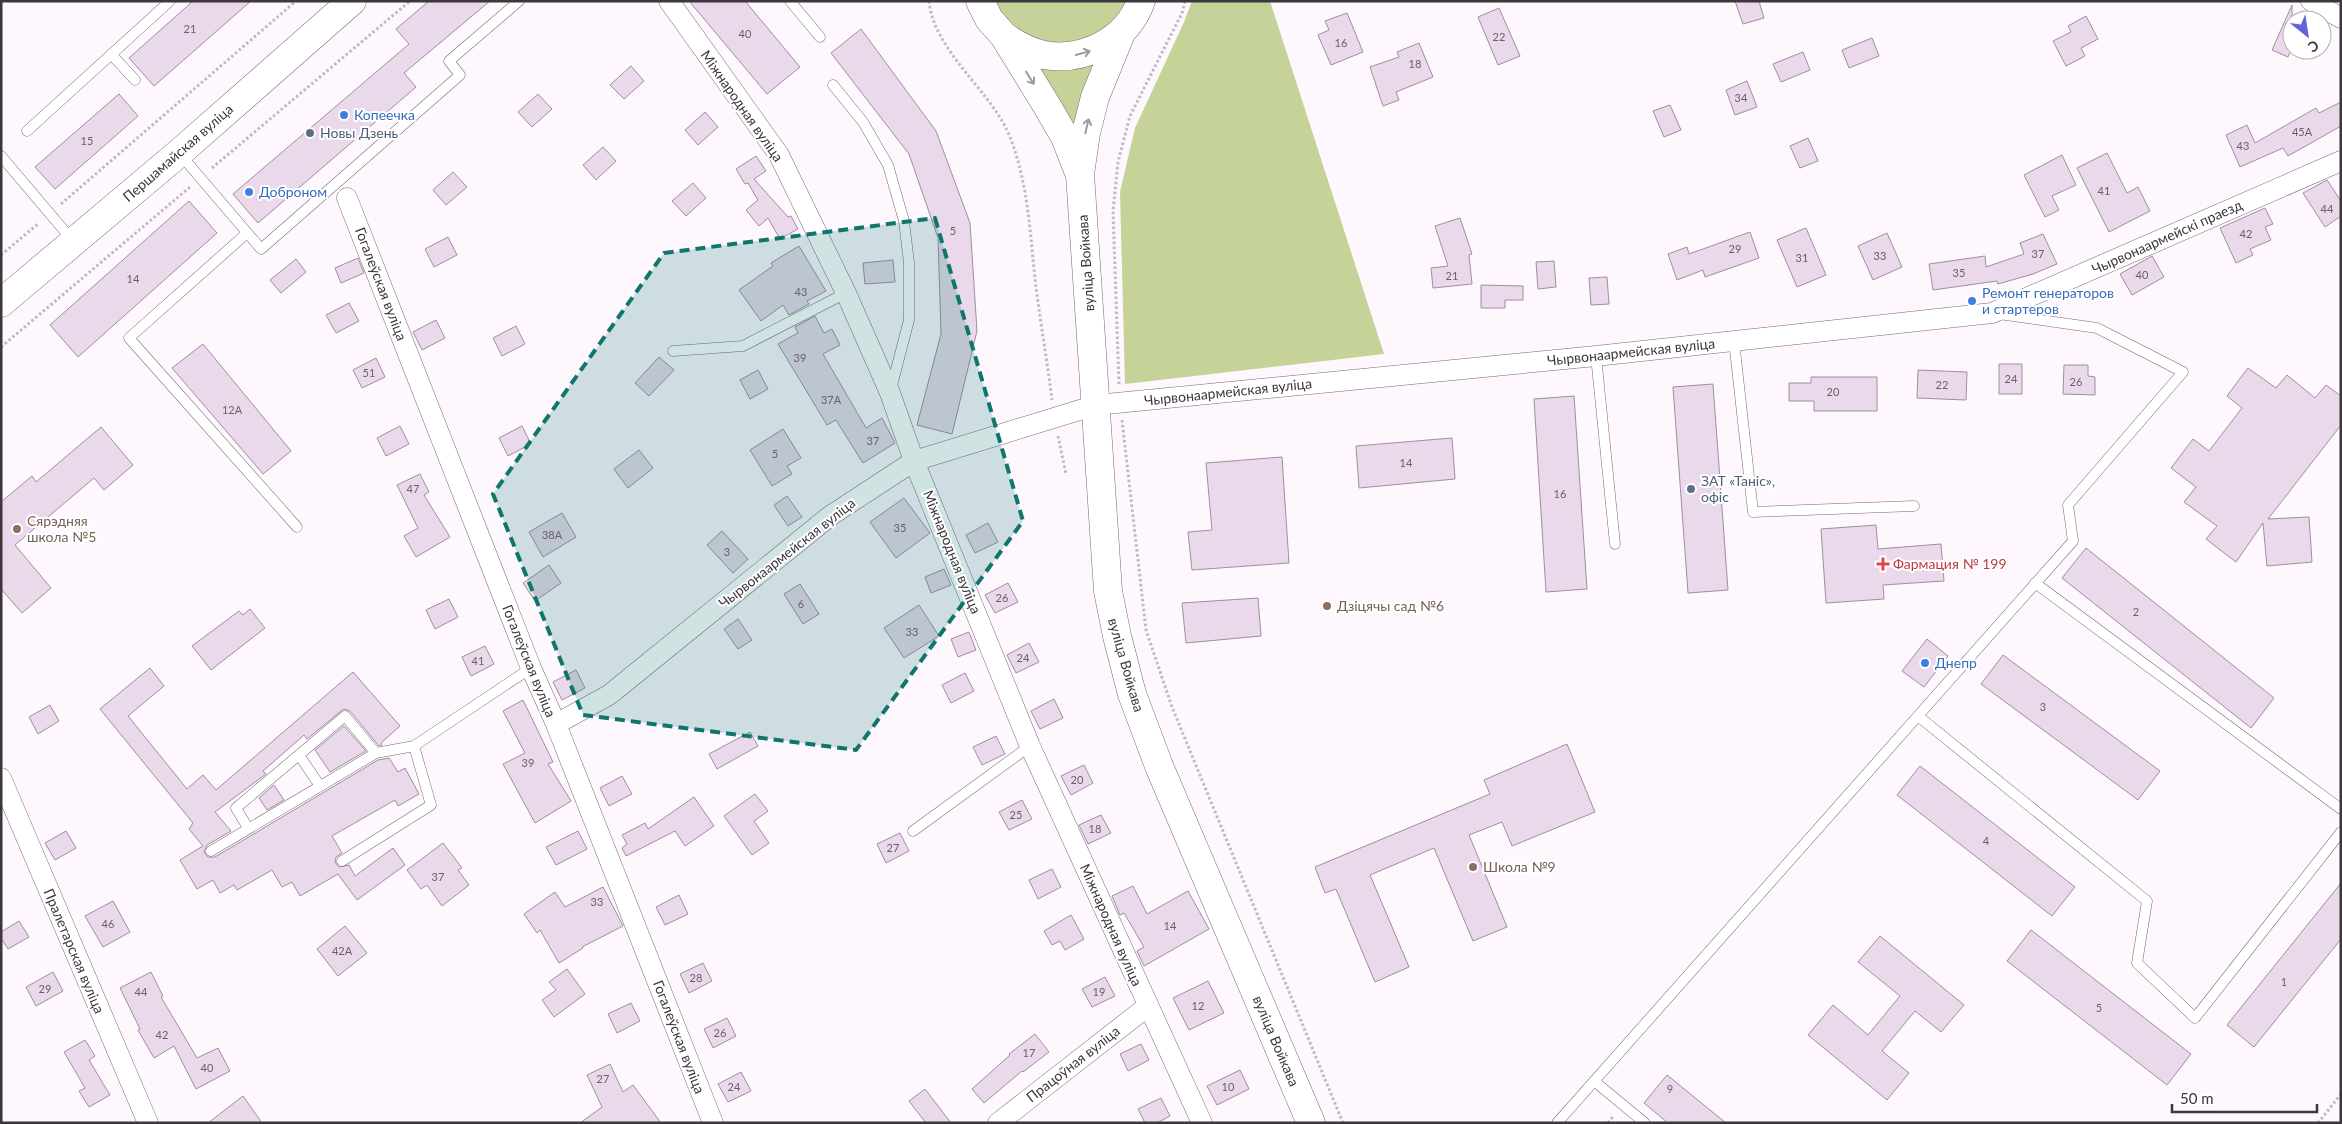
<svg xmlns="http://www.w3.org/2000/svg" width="2342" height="1124" viewBox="0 0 2342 1124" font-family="Lato,sans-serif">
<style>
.green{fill:#c5d398}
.building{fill:#e9d9ea;stroke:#9e8e9e}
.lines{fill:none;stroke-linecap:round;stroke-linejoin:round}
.service-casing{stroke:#766877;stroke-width:11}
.minor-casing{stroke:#766877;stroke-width:21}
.secondary-casing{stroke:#766877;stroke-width:29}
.path{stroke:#c0b9c0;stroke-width:3;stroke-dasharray:2.5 2.5;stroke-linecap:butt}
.service{stroke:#fff;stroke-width:10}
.minor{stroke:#fff;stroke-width:20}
.secondary{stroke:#fff;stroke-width:28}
.oneway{stroke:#9e9a9e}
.marked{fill:#0f766e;fill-opacity:0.2;stroke:#0f766e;stroke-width:4;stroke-dasharray:10 6;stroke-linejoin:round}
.shop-dot{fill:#3f7fe0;stroke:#fff;stroke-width:2}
.service-dot{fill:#5c6f8a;stroke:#fff;stroke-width:2}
.education-dot{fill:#8d6e63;stroke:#fff;stroke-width:2}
.health-dot{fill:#e0444e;stroke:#fff;stroke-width:2}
.labels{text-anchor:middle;stroke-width:4;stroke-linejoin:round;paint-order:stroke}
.number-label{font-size:11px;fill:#685f68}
.street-label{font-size:14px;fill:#3d363d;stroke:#fff}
.shop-label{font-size:14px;fill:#366cbe;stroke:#fff;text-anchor:start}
.service-label{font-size:14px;fill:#4e5e75;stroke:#fff;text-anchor:start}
.education-label{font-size:14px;fill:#785e54;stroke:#fff;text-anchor:start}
.health-label{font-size:14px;fill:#be3a42;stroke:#fff;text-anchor:start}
</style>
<rect width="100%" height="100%" fill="#fef7fe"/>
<path class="green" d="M994,1H1126C1095,59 1025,57 994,1Z
M1192,1H1270L1384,354L1125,384L1120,192L1135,128L1184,22Z
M1106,53L1073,135L1027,59Z"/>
<path class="building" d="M193,1H251L154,86L129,58Z
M429,1H490L404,73L416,87L258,223L233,194L409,44L396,29Z
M689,1H745L800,67L767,94Z
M1735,1H1759L1764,18L1743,24Z
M2292,5V48L2288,57L2272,50Z
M1499,8L1520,56L1498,65L1478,17Z
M1347,13L1363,52L1331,65L1318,35L1329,30L1325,21Z
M2086,16L2098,39L2081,48L2085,56L2066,66L2053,41L2071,32L2068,26Z
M861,29L936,131L970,223L977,331L952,434L917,425L941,334L938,238L909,154L831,53Z
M1872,38L1879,56L1849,68L1842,50Z
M1419,43L1433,77L1396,92L1399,100L1383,106L1370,67L1399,57L1397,52Z
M1803,52L1810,70L1781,82L1773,64Z
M631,66L644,81L624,99L610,85Z
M1747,81L1757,107L1735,115L1726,90Z
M119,94L138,116L55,189L35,167Z
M538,94L552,109L532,127L518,112Z
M2341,102V126L2288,156L2283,148L2240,167L2226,135L2247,125L2255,143L2316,108L2319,113Z
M1670,105L1681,130L1664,137L1653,111Z
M705,112L718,127L698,145L685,130Z
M1808,138L1818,161L1800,168L1790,146Z
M603,147L616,161L596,180L583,165Z
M2107,153L2127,193L2138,187L2150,211L2109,232L2077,168Z
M2062,155L2076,185L2052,196L2059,210L2045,217L2024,175Z
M756,156L766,171L754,179L788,217L791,216L798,229L780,239L768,218L759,226L746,210L758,200L748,183L745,184L736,169Z
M453,172L467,187L446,205L433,190Z
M2327,180L2341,201V216L2325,227L2303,193Z
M693,183L706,198L686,216L672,201Z
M189,201L217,233L78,357L50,325Z
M2265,208L2273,224L2265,227L2271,240L2250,249L2253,255L2236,263L2220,228Z
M1460,218L1472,254L1469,255L1472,284L1433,288L1431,268L1448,266L1435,226Z
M1806,228L1826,275L1797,287L1777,240Z
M1750,232L1759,258L1705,277L1703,270L1677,280L1668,254L1687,247L1689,254Z
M1887,233L1902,267L1873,280L1858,246Z
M2043,234L2057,264L2033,274L1998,284L1997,281L1933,290L1929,264L1985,256L1986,267L2024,254L2020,243Z
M448,237L457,255L434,267L425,249Z
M799,246L826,291L807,301L809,304L789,315L783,305L761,321L739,290L773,266L771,263Z
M2152,256L2164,277L2132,295L2120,274Z
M358,258L364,273L341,283L335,268Z
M296,259L306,272L281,293L270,280Z
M893,260L895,282L865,284L863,263Z
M1554,261L1556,287L1538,289L1536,262Z
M1607,277L1609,304L1591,305L1589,278Z
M1481,285L1523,286V300H1505V308H1481Z
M349,303L359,321L336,333L326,315Z
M815,316L824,333L832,329L840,345L823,354L866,428L882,418L895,443L863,463L836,420L827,425L778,344L798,333L795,327Z
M436,320L445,338L422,350L413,332Z
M516,326L525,344L502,356L493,338Z
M203,344L291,451L263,474L172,368Z
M659,357L674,370L649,396L635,383Z
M376,358L385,377L362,388L353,370Z
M1999,364H2022V394H1999Z
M2064,365H2088V376L2095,377V395L2063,394Z
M2248,368L2276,388L2287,375L2315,398L2326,385L2341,396V425L2268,519L2309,517L2312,562L2267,566L2263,523L2236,562L2206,539L2217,526L2184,502L2196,487L2171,468L2193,439L2209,451L2242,408L2227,396Z
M758,370L768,389L750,399L740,380Z
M1918,370L1967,372L1966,400L1917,398Z
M1811,377H1877V411H1814V401H1789V383H1811Z
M1713,384L1728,590L1688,593L1673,387Z
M1574,396L1587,589L1546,592L1534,399Z
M400,426L409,444L386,456L377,438Z
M522,426L531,444L508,456L499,438Z
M101,427L133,465L104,490L94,478L15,545L51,588L22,613L1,589V502L32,476L36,482Z
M783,429L801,458L787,466L792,474L772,486L750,450Z
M1452,438L1455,479L1359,488L1356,446Z
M639,450L653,468L628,488L614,469Z
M1282,457L1289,563L1192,570L1188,532L1212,530L1206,463Z
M420,474L429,492L424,495L450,537L416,557L404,536L418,528L397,485Z
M787,496L802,517L788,526L774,505Z
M904,498L930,533L896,558L870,522Z
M562,513L576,537L543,557L529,532Z
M988,523L998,542L975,553L966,535Z
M1876,525L1878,549L1941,544L1944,581L1883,585L1884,599L1826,603L1821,529Z
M722,531L748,559L733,573L707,545Z
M2086,548L2274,698L2251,728L2062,578Z
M549,565L561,583L535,601L523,583Z
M944,569L951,585L931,593L925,577Z
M1008,583L1018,602L995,613L985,595Z
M800,584L819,614L803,624L784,594Z
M1258,598L1261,636L1186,643L1182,603Z
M449,599L458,617L435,629L426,610Z
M919,605L939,636L904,658L884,628Z
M250,609L265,628L211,670L192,646L239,611L243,615Z
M738,619L752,640L738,649L724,629Z
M969,632L976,650L958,657L951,639Z
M1927,639L1948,656L1924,687L1902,671Z
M1029,643L1039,662L1016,673L1007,655Z
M485,646L494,664L471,676L462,657Z
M2003,655L2160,771L2138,800L1981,684Z
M150,668L164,686L128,716L187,789L203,775L216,790L353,672L400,726L381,743L382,745L379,746L350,711L344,709L341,711L307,739L304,735L263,771L266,774L215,812L231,831L207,845L204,852L208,857H215L378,760L389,758L398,772L405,768L419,794L398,806L395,800L332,836L342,853L336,857L335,862L339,867L349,865L355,876L393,848L405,865L357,900L338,874L300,896L292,882L282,887L272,870L237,890L234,885L220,893L213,880L197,889L180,860L203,846L189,829L193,823L100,709Z
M576,670L585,688L562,700L553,682Z
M965,673L974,691L951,703L942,685Z
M1054,699L1063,718L1040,729L1031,711Z
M523,700L553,762L548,764L571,801L535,823L503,764L525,753L503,711Z
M50,705L59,721L38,734L29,717Z
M344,726L366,751L330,772L315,750Z
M750,732L758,746L717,769L709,754Z
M996,736L1005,754L982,765L973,747Z
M1567,744L1595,812L1512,846L1502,822L1469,835L1507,927L1473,941L1434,848L1370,875L1409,967L1375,982L1336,889L1325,893L1315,867L1490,794L1484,780Z
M1084,765L1093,783L1071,795L1061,776Z
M1920,766L2075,887L2052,916L1897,795Z
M622,776L632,794L609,806L600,788Z
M274,785L284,800L267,810L259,798Z
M755,794L768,811L754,821L769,843L752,855L724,816Z
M694,797L714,826L685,846L675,831L626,856L622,848L627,844L622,835L645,823L648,829Z
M1022,800L1032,819L1009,830L999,812Z
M1101,815L1111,833L1088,844L1079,825Z
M66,831L76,848L55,860L45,843Z
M578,831L587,849L556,865L546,847Z
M900,833L909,851L886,863L877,844Z
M443,843L462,868L458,870L469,885L442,906L427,885L421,889L407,870Z
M1052,869L1061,887L1038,899L1029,880Z
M2341,883V939L2254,1047L2227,1025Z
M1133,886L1147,914L1188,891L1209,929L1144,966L1137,951L1144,947L1124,913L1120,915L1112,896Z
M603,887L623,926L582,947L583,948L559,963L540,930L537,933L524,914L555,892L565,907Z
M679,895L688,914L665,925L656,907Z
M113,901L130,932L103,947L85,916Z
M1071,915L1084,939L1065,950L1060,941L1052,945L1044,931Z
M19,921L29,937L8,949L1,938V932Z
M345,926L367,953L338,976L317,949Z
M2031,930L2191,1054L2167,1085L2007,961Z
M1880,936L1964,1005L1941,1032L1915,1011L1882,1051L1909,1073L1887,1100L1808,1035L1833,1005L1868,1035L1900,996L1858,962Z
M703,963L712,981L689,993L680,974Z
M567,969L585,994L554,1017L542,1000L556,990L549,982Z
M53,972L63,991L36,1006L26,987Z
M151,972L163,996L161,997L197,1058L218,1048L230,1071L196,1089L174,1046L154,1058L138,1030L140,1029L120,988Z
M1105,977L1115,996L1092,1007L1082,989Z
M1208,981L1224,1013L1189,1030L1173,998Z
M631,1003L640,1021L617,1033L608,1014Z
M727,1018L736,1036L713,1048L704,1029Z
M1035,1034L1049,1052L1023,1072L1022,1071L984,1103L972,1089L1010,1055L1009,1054Z
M85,1040L95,1056L89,1060L110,1095L89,1107L79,1091L85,1088L64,1052Z
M1141,1044L1149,1060L1128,1071L1120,1054Z
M610,1064L623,1092L633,1085L661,1123H580L602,1107L587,1075Z
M1240,1070L1249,1089L1217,1105L1207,1086Z
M741,1072L751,1091L728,1102L718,1084Z
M1667,1075L1726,1123H1668L1644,1103Z
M925,1089L951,1123H926L909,1101Z
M243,1096L262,1123H208Z
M1161,1098L1170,1116L1157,1123H1145L1138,1109Z"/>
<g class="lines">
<g class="service-casing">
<path id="service" d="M790,1L820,37
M111,54L135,80
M833,85L863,122L888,165L904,221L909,263V320L891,389
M27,131L170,1
M180,154L261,249L460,75L449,61L519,1
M1,156L73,241
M247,233L129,338L297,527
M1734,341L1753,512L1914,506
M673,351L743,346L846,293
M1596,356L1615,544
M2035,583L2341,809
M1918,716L2147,901L2137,963L2195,1018L2341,832
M299,755L320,786
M248,828L236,808L345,716L376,753
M913,831L1030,746
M211,851L376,753L414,746
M342,861L431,805L414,746L531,668
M1594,1081L1645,1123
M1557,1123L2073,541L2068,505L2183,372L2097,328L1999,314"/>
</g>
<g class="minor-casing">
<path id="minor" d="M669,1L779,155L846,293L890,393L914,461L1030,746L1202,1123
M2311,1L2341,18
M347,198L531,668L556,724L713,1123
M556,724L609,695L830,516L914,461L1096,405L1596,356L1992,313L2341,161
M1,778L148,1123
M998,1123L1148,1006"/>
</g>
<g class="secondary-casing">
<path id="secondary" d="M980,1L989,19L1004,36L1047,106L1065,137L1079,173
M1122,31L1095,97L1086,133L1080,174L1108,591L1117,636L1132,694L1159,766L1311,1123
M1005,37C1017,45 1029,52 1044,55C1083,62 1127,41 1141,1
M1,303L179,153L352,1"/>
</g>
<path class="path" d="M929,1C934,52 992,91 1010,137C1028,183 1030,232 1035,279C1040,320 1047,360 1052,400
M212,168L410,1
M61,204L296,1
M1,255L39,223
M1,347L190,187
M1119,384L1113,211L1118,162L1130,116L1182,13L1185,1
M1122,420L1146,630L1172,707L1343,1123
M1058,436L1066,474
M1608,1123L1614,1115
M2318,1123L2341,1094"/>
<use href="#service" class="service"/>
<use href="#minor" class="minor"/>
<use href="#secondary" class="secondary"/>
</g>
<defs><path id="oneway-shaft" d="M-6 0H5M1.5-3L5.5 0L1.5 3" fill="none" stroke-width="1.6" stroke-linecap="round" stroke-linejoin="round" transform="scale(1.25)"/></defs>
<g class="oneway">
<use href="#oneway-shaft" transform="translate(1083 53) rotate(-15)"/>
<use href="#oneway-shaft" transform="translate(1030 78) rotate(58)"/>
<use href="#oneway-shaft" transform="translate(1087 126) rotate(-77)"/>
</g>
<path class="marked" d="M935,218L1023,521L856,750L583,715L493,494L664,253Z"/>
<g class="shop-dot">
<circle cx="344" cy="115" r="5"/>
<circle cx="249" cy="192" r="5"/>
<circle cx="1972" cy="301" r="5"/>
<circle cx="1925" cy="663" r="5"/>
</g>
<g class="service-dot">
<circle cx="310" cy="133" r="5"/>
<circle cx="1691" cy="489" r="5"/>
</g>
<g class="education-dot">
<circle cx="17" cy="529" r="5"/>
<circle cx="1327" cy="606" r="5"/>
<circle cx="1473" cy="867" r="5"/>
</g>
<path class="health-dot" d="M1880.5 556.5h5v5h5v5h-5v5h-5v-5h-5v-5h5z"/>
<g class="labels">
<g class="number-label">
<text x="190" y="33">21</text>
<text x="745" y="38">40</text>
<text x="1499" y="41">22</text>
<text x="1341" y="47">16</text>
<text x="1415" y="68">18</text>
<text x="1741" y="102">34</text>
<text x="2302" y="136">45А</text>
<text x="87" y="145">15</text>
<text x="2243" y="150">43</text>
<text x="2104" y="195">41</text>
<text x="2327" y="213">44</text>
<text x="953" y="235">5</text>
<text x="2246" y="238">42</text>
<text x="1735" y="253">29</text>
<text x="2038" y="258">37</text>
<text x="1880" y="260">33</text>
<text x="1802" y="262">31</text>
<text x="1959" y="277">35</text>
<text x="2142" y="279">40</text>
<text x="1452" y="280">21</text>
<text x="133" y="283">14</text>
<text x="801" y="296">43</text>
<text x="800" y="362">39</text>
<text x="369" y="377">51</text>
<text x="2011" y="383">24</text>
<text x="2076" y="386">26</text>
<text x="1942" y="389">22</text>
<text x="1833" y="396">20</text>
<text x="831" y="404">37А</text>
<text x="232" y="414">12А</text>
<text x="873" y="445">37</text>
<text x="775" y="458">5</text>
<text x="1406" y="467">14</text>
<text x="413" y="493">47</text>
<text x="1560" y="498">16</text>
<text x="900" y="532">35</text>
<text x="552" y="539">38А</text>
<text x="727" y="556">3</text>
<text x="1002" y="602">26</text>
<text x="801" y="608">6</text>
<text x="2136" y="616">2</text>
<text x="912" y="636">33</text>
<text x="1023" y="662">24</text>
<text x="478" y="665">41</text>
<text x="2043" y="711">3</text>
<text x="528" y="767">39</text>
<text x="1077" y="784">20</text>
<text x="1016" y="819">25</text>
<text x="1095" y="833">18</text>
<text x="1986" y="845">4</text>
<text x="893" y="852">27</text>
<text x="438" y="881">37</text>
<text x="597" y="906">33</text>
<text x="108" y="928">46</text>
<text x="1170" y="930">14</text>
<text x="342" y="955">42А</text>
<text x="696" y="982">28</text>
<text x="2284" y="986">1</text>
<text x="45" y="993">29</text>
<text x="141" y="996">44</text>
<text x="1099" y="996">19</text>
<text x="1198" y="1010">12</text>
<text x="2099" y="1012">5</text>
<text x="720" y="1037">26</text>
<text x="162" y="1039">42</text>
<text x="1029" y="1057">17</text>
<text x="207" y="1072">40</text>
<text x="603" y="1083">27</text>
<text x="734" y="1091">24</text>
<text x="1228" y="1091">10</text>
<text x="1670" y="1093">9</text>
</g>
<g class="street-label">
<text transform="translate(742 106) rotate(55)" y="5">Міжнародная вуліца</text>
<text transform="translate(178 153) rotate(-41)" y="5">Першамайская вуліца</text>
<text transform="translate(2167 237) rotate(-24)" y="5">Чырвонаармейскі праезд</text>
<text transform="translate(1086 263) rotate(-94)" y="5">вуліца Войкава</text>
<text transform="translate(381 284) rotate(69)" y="5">Гогалеўская вуліца</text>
<text transform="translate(1631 352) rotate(-6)" y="5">Чырвонаармейская вуліца</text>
<text transform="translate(1228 392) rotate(-6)" y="5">Чырвонаармейская вуліца</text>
<text transform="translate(952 552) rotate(68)" y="5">Міжнародная вуліца</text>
<text transform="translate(787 553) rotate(-38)" y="5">Чырвонаармейская вуліца</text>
<text transform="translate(529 661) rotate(68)" y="5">Гогалеўская вуліца</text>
<text transform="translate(1126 665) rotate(74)" y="5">вуліца Войкава</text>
<text transform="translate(1111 925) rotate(66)" y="5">Міжнародная вуліца</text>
<text transform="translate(74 951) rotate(67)" y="5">Пралетарская вуліца</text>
<text transform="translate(679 1037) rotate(69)" y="5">Гогалеўская вуліца</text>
<text transform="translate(1276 1041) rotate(67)" y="5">вуліца Войкава</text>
<text transform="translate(1073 1064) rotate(-38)" y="5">Працоўная вуліца</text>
</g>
<g class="shop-label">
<text x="354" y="120">Копеечка</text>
<text x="259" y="197">Доброном</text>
<text x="1982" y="298">Ремонт генераторов<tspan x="1982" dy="16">и стартеров</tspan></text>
<text x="1935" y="668">Днепр</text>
</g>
<g class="service-label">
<text x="320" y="138">Новы Дзень</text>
<text x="1701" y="486">ЗАТ «Таніс»,<tspan x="1701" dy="16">офіс</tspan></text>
</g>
<g class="education-label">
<text x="27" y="526">Сярэдняя<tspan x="27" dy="16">школа №5</tspan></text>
<text x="1337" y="611">Дзіцячы сад №6</text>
<text x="1483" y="872">Школа №9</text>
</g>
<g class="health-label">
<text x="1893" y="569">Фармация № 199</text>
</g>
</g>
<rect width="2342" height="1124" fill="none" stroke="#3d363d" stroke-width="5"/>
<g transform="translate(2307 35) rotate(150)"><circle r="24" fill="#ffffff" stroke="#b1afb1"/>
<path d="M0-4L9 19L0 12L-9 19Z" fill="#6364dd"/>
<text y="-8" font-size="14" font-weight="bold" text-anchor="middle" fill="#3d363d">С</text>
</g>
<path d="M2172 1104v8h145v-8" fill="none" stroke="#3d363d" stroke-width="2.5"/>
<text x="2180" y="1104" font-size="15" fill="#3d363d" stroke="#ffffff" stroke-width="4" paint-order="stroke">50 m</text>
</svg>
